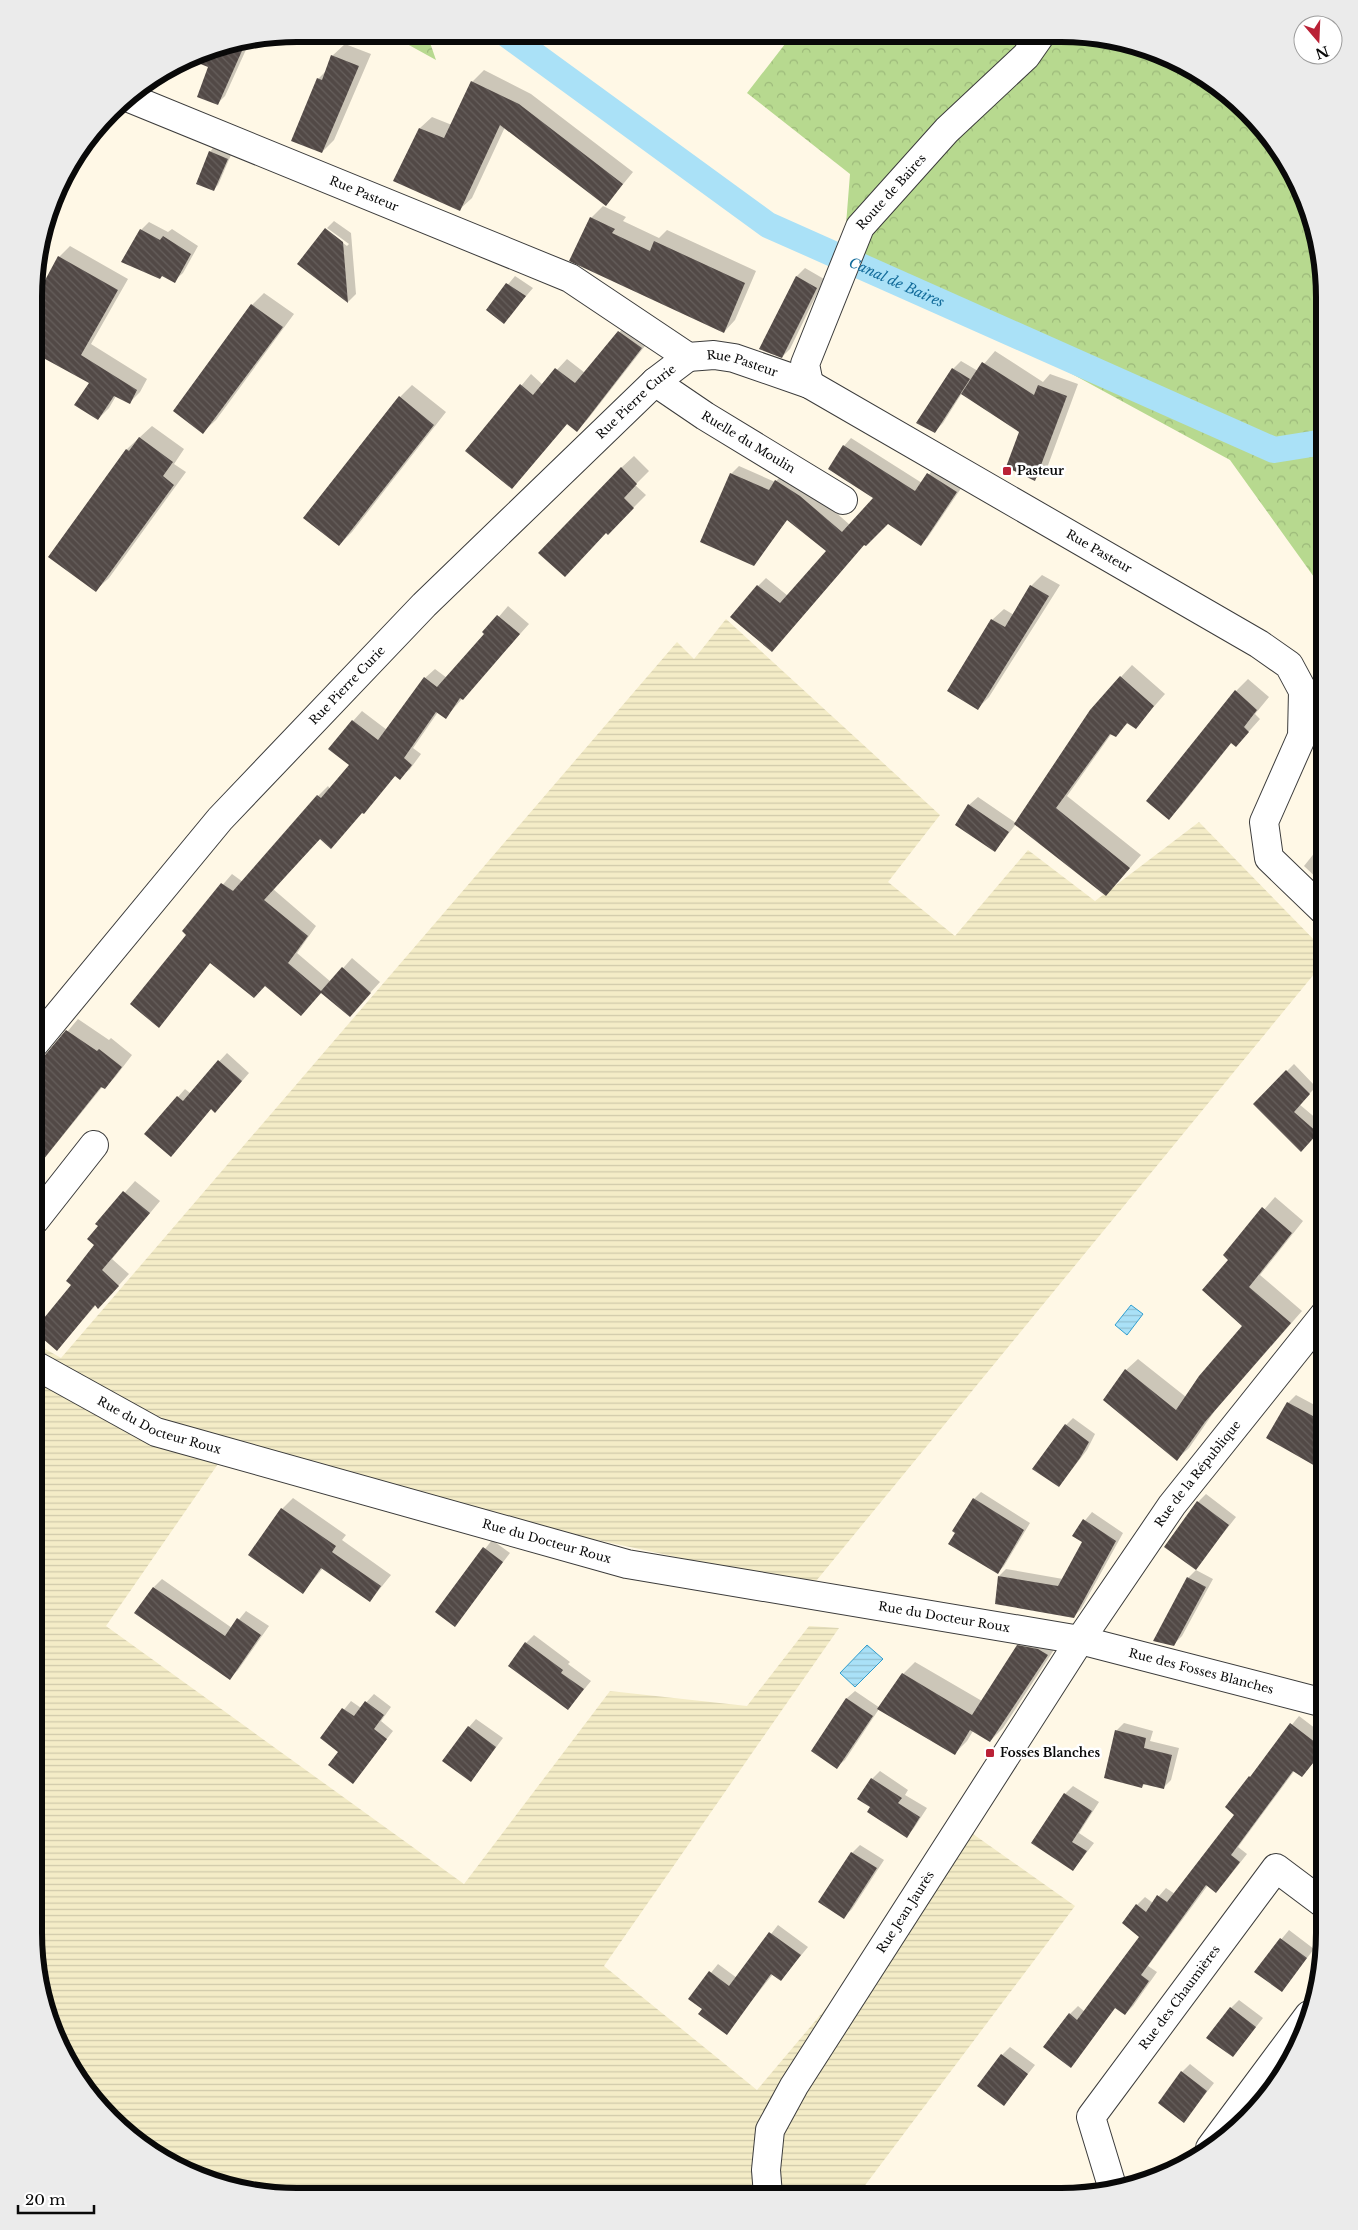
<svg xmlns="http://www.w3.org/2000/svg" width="1358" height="2230" viewBox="0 0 1358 2230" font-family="'Libre Baskerville',serif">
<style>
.farmland{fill:url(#farmland-rules)}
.forest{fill:url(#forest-crowns)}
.water{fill:url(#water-rules);stroke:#309ecf}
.shadow{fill:#0003}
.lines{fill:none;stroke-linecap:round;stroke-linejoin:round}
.canal{stroke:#aae1f7;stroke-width:26}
.building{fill:url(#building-back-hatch)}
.minor-casing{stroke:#3c3c3c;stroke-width:30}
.minor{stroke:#fff;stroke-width:28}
.poi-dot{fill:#ba2136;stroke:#fff;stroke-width:2}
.labels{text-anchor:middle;stroke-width:5;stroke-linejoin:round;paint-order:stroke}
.street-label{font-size:12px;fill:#090909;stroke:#fff}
.poi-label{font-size:12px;font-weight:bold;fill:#090909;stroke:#fff;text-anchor:start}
.water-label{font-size:14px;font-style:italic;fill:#136c9b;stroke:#fff}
.rim{fill:none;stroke:#090909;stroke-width:6}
</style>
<defs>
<pattern id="farmland-rules" width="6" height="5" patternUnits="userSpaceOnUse" patternTransform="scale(1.25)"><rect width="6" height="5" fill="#f4ecc7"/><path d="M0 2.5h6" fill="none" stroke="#d0c9aa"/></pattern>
<pattern id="forest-crowns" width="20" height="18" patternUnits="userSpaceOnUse" patternTransform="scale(1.25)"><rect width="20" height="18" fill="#b7d98f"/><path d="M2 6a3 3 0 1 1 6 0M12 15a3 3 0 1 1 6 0" fill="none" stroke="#9cb97a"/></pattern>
<pattern id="water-rules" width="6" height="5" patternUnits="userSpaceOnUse" patternTransform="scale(1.25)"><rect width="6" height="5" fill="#aae1f7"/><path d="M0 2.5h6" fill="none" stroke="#91c0d2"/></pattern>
<pattern id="building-back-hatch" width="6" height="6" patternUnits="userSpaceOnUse" patternTransform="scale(1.25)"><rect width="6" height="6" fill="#524946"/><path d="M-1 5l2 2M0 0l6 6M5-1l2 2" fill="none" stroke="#665f5c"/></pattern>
</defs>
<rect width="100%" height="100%" fill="#fff8e6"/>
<path class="farmland" d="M726,619L940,815L888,882L955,936L1028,850L1095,901L1199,822L1324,950V962L812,1586L574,1535L218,1464L106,1626L464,1884L610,1691L747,1706L809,1626L839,1628L604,1966L757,2090L973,1834L1075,1906L857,2196L263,2194L196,2176L137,2142L88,2093L54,2033L34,1933L35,1343L61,1358L677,642L694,659Z"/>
<path class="forest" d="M389,34H427L436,60Z
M792,35L1096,36L1162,54L1221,88L1270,137L1304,197L1324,297V591L1230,460L844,250L850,174L747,93Z"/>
<path class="water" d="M1131,1305L1143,1314L1127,1335L1115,1325Z
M867,1645L883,1659L855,1687L840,1673Z"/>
<path class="shadow" d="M249,43L225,96L217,104L210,67L193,60L196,54Z
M345,44L371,54L334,140L322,152L318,79L327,70L332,56Z
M484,70L531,94L633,172L606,205L505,127L472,198L460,209L420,128L432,117L452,125L472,82Z
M164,74L155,84L151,82Z
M213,148L231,155L218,185L214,189L210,152Z
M603,206L626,217L623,221L659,238L667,230L756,271L735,320L724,332L571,260L591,218Z
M334,221L351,233L356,294L348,302L299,264L326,230L347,246L349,244L327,228Z
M149,222L168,232L172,229L198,246L183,273L174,281L141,230Z
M70,246L128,279L91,344L147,379L140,392L129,403L116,396L109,408L98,419L91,382L36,353V300L59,257Z
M805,268L824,279L790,349L782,357L761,348L797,276Z
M515,276L533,288L504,322L488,309Z
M264,293L294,314L216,420L203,432L252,305Z
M629,321L652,337L587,420L577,430L568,423L512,488L467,451L531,374L543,385L567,359L585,373Z
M995,351L1043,382L1050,374L1078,384L1047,468L1035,479L1021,432L962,393L943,423L935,431L918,423L953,369L961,361L978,371Z
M412,385L446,412L352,532L339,545L400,397Z
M152,426L184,449L174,464L186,472L109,578L96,590L50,556L127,449Z
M851,438L922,483L936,466L964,484L928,537L920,545L888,522L865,544L772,651L758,586L766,578L788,596L828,551L788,519L753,564L731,474L739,466L775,482L784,473L808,488L850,525L874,498L844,446Z
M634,456L649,471L635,485L646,495L620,521L621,468Z
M1042,575L1060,585L989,697L978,708L949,690L992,620L1004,609L1014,615L1031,586Z
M508,606L529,624L445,718L438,712L413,748L421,754L410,769L400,778L396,775L362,812L321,838L273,889L316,926L297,953L331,982L352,958L380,982L350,1015L322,992L266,985L211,962L159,1026L188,935L183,931L232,874L243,882L318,796L328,786L330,789L351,765L353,721L362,711L387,730L425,678L435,669L447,678Z
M1132,665L1165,694L1136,727L1128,723L1115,735L1112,733L1067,796L1141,855L1118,882L1016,824L995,851L957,825L969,805L978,797L1016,823L1121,677Z
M1248,679L1269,697L1255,714L1260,719L1236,746L1232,742L1181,806L1169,818L1236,691Z
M1324,841V885L1304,866Z
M1324,1008V1017L1320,1014Z
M78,1019L109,1040L111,1038L132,1055L116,1076L105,1088L103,1086L35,1170V1133L43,1123L35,1117V1070Z
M227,1053L249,1073L223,1103L212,1108L179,1147L178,1097L185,1089L190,1093Z
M1294,1064L1316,1087L1299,1104L1324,1125L1308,1144L1254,1104Z
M135,1181L160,1201L112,1259L129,1274L109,1296L96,1305L57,1349L35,1331L73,1285L96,1245L100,1226L97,1224Z
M1275,1197L1303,1221L1260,1275L1302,1311L1216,1409L1189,1448L1177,1459L1104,1400L1126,1370L1138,1359L1186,1397L1244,1325L1230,1259L1225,1255Z
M1324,1211V1230L1315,1222Z
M1296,1395L1324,1410V1420L1308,1448L1288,1403Z
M1073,1418L1095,1434L1087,1450L1059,1486L1066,1425Z
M1324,1468V1485L1317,1480Z
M981,1492L1030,1523L1004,1566L997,1573L954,1531L974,1499Z
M1206,1494L1236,1517L1196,1568L1198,1502Z
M293,1498L346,1535L342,1540L391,1575L370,1601L323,1568L303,1592L282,1509Z
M1092,1512L1123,1533L1081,1609L1074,1616L999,1576L1006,1569L1063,1579L1084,1542L1073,1535Z
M492,1540L510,1553L455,1625L436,1612Z
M1196,1570L1213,1579L1182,1636L1174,1644L1188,1578Z
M162,1579L232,1628L246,1611L269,1626L238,1670L230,1678L154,1587Z
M1030,1634L1059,1642L1003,1728L990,1741L973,1731L967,1741L955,1753L879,1709L845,1760L837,1767L813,1751L847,1698L855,1691L880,1708L903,1674L915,1662L982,1701L1018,1646Z
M534,1635L570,1662L568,1664L591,1681L568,1709L526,1643Z
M374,1694L391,1707L381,1721L393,1731L353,1782L340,1752L321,1738L351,1701L361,1708Z
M1299,1716L1324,1735V1750L1302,1776L1295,1770L1238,1847L1247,1854L1224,1883L1216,1891L1208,1885L1148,1966L1157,1972L1133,2006L1125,2014L1116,2007L1071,2066L1070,2014L1078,2006L1085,2012L1141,1937L1137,1905L1145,1897L1153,1903L1166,1888L1175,1894L1236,1814L1250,1777Z
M476,1719L503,1738L471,1781L469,1727Z
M1124,1723L1153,1731L1150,1741L1179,1748L1171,1780L1164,1787L1145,1783L1142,1787L1116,1731Z
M880,1771L908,1790L905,1795L927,1808L914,1828L907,1836L872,1807V1779Z
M1073,1786L1099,1802L1079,1833L1094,1843L1073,1870L1033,1843L1065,1794Z
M860,1845L884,1860L852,1909L844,1917L820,1901L852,1853Z
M778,1925L808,1947L788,1971L773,1974L726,2033L704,2009L690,1999L718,1964L737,1978Z
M1289,1930L1314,1949L1282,1990L1255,1971Z
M1239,2000L1263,2018L1233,2056L1231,2008Z
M1010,2047L1035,2065L1004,2104L1002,2055Z
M1190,2064L1214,2083L1184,2121L1182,2072Z
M1061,2185L1073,2194L1051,2196L1053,2193Z"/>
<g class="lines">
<path class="canal" id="s1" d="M506,34L768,225L1274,450L1324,442"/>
</g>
<path class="building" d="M245,44L218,105L197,97L208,67L188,59L197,54Z
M331,55L359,66L322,153L291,141L317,78L322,80Z
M471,81L519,104L623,184L606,206L500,125L460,211L393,181L419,128L444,138Z
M209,151L228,159L214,191L196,184Z
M590,217L615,229L612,233L650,251L654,241L745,283L724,333L569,261Z
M325,228L343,242L348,303L297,264Z
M140,229L160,240L163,236L191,254L175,283L162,276L160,279L121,262Z
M58,256L118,290L81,355L137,390L130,404L114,396L98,420L74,405L89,383L36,354V297Z
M796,276L817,288L782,358L759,349Z
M506,283L526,296L504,324L486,310Z
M251,304L283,327L203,434L173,411Z
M618,331L642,348L577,432L567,424L512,489L465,451L520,384L533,395L555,368L575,383Z
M982,362L1034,395L1038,385L1067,396L1035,481L1006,467L1019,432L961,394Z
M952,368L970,379L935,433L916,423Z
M399,396L434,425L339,546L303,518Z
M139,437L173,462L163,476L174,485L96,592L48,557L126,449L129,451Z
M843,445L915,491L927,473L957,492L921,546L888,524L866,546L864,545L772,652L730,617L757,585L780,603L826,551L787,520L754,566L700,542L730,473L769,490L775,480L800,496L842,532L873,498L828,469Z
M621,467L637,484L624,498L634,508L608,535L606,533L565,577L538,553Z
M1030,585L1049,596L978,710L947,691L991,619L1005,627Z
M497,615L520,634L463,700L460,698L446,719L436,712L404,758L412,765L400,780L395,776L364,814L362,813L331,849L320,839L264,900L308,936L288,963L321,991L342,967L371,993L350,1017L321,993L301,1016L265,986L254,998L210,963L159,1028L130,1004L186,935L182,931L221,883L233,891L317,795L321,798L349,765L328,749L352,720L378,740L424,677L437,687L484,634L482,632Z
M1120,676L1154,706L1136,729L1127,723L1116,737L1110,734L1056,808L1130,868L1106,896L1014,824L1090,710Z
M1235,690L1257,710L1244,727L1249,732L1236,747L1231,743L1169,820L1146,801Z
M968,804L1009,832L995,852L955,825Z
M66,1030L97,1051L99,1049L122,1067L105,1089L101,1087L35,1170V1067Z
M218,1060L242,1081L215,1113L211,1109L171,1157L144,1134L177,1096L183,1101Z
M1286,1070L1310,1094L1294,1112L1318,1133L1301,1152L1253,1104Z
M123,1191L150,1213L102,1270L119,1286L98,1309L95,1305L57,1351L35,1332V1329L71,1285L66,1281L94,1245L87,1239L98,1226L95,1224Z
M1262,1207L1292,1233L1249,1287L1291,1323L1205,1422L1177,1461L1103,1400L1125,1369L1176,1410L1199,1376L1242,1326L1202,1290L1228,1260L1223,1255Z
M1287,1402L1324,1422V1471L1266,1438Z
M1065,1424L1089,1442L1080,1458L1059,1487L1032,1469Z
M973,1498L1024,1530L998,1574L948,1544L955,1533L952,1531Z
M1197,1501L1229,1525L1196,1570L1164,1547Z
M281,1508L336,1546L332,1552L381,1586L370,1602L321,1568L303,1594L248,1555Z
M1083,1519L1116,1541L1074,1618L995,1604L998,1576L1058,1586L1082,1542L1072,1536Z
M483,1547L503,1562L455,1627L435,1612Z
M1187,1577L1206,1587L1174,1646L1153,1641Z
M153,1587L225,1636L237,1618L261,1635L230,1680L134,1613Z
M525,1642L563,1670L561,1673L584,1689L568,1710L508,1666Z
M1017,1645L1038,1649L1048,1655L990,1742L970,1730L955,1755L877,1709L902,1673L972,1715Z
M846,1698L873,1716L837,1769L811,1751Z
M365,1701L384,1715L374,1729L387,1739L353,1784L328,1765L338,1752L320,1738L342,1708L354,1716Z
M1290,1723L1324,1749L1302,1777L1293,1771L1231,1855L1240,1862L1216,1893L1206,1885L1141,1975L1149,1981L1125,2015L1115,2008L1071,2068L1043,2047L1069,2013L1077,2020L1139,1937L1122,1923L1136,1904L1146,1912L1157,1895L1167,1902L1234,1815L1225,1807L1249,1776L1250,1777Z
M468,1726L496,1747L471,1782L442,1761Z
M1115,1730L1146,1738L1144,1748L1172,1755L1164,1789L1143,1784L1142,1788L1104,1778Z
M871,1778L902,1798L898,1803L920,1817L907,1838L867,1812L870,1807L857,1799Z
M1064,1793L1092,1811L1072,1842L1087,1851L1073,1871L1031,1843Z
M851,1852L877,1868L844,1919L818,1902Z
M769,1932L801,1955L781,1981L771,1974L727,2035L698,2014L702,2009L688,1999L709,1971L729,1986Z
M1280,1938L1307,1958L1282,1992L1254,1972Z
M1230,2007L1256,2027L1233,2057L1206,2038Z
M1001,2054L1028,2074L1004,2106L977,2086Z
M1181,2071L1207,2091L1184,2123L1158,2103Z"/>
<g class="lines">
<g class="minor-casing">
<g id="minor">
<path id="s2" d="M127,97L570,278L688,357L714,355L734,358L809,384L1259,644L1289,665L1303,691L1302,736L1264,822L1269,858L1324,911"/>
<path id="s3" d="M655,382L705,416L843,500"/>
<path id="s4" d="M809,384L805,364L860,227L947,130L1026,56L1040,36"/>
<path id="s5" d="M35,1043L220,819L424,605L655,382L688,357"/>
<path d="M35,1220L94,1145"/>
<path id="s6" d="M35,1365L156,1432L627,1564L1080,1640L1324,1703"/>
<path d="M1210,2148L1309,2015"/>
<path id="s7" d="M1112,2186L1091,2117L1276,1868L1324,1904"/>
<path id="s8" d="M768,2195L766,2170L770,2130L794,2086L1080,1640L1172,1505L1324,1315"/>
</g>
</g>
<use href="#minor" class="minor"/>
</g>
<g class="poi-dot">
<rect x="1002" y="466" width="10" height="10" rx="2.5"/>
<rect x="985" y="1748" width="10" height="10" rx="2.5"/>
</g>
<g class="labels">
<g class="street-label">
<text dy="4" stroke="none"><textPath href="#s4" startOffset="215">Route de Baires</textPath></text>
<text dy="4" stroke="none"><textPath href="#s2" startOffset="256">Rue Pasteur</textPath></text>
<text dy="4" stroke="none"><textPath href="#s2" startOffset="676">Rue Pasteur</textPath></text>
<text dy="4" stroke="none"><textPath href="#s5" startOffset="880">Rue Pierre Curie</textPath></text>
<text dy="4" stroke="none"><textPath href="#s3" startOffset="111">Ruelle du Moulin</textPath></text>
<text dy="4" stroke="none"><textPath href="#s2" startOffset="1081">Rue Pasteur</textPath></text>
<text dy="4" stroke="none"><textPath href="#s5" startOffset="475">Rue Pierre Curie</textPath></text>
<text dy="4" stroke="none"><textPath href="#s6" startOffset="139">Rue du Docteur Roux</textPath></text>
<text dy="4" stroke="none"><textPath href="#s8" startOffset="849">Rue de la République</textPath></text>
<text dy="4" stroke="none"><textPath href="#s6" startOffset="544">Rue du Docteur Roux</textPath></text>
<text dy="4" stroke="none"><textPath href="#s6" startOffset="949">Rue du Docteur Roux</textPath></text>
<text dy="4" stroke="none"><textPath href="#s6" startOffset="1212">Rue des Fosses Blanches</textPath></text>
<text dy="4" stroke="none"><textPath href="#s8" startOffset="322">Rue Jean Jaurès</textPath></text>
<text dy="4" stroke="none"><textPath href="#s7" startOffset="221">Rue des Chaumières</textPath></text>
</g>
<g class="poi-label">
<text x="1017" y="475">Pasteur</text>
<text x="1000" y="1757">Fosses Blanches</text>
</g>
<g class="water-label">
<text dy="5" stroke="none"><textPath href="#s1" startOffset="465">Canal de Baires</textPath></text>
</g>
</g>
<path d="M0 0H1358V2230H0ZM297 42H1061A255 255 0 0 1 1316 297V1933A255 255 0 0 1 1061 2188H297A255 255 0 0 1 42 1933V297A255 255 0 0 1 297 42Z" fill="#ebebeb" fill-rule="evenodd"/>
<path class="rim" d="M297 42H1061A255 255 0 0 1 1316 297V1933A255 255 0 0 1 1061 2188H297A255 255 0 0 1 42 1933V297A255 255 0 0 1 297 42Z"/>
<g transform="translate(1318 40) rotate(161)"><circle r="24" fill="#ffffff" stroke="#9d9d9d"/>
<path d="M0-4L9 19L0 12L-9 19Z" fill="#ba2136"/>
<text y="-8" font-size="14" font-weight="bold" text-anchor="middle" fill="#090909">N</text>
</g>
<path d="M18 2205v8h76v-8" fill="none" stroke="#090909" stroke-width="2.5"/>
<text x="25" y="2205" font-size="15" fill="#090909" stroke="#ffffff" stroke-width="4" paint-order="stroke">20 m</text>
</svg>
